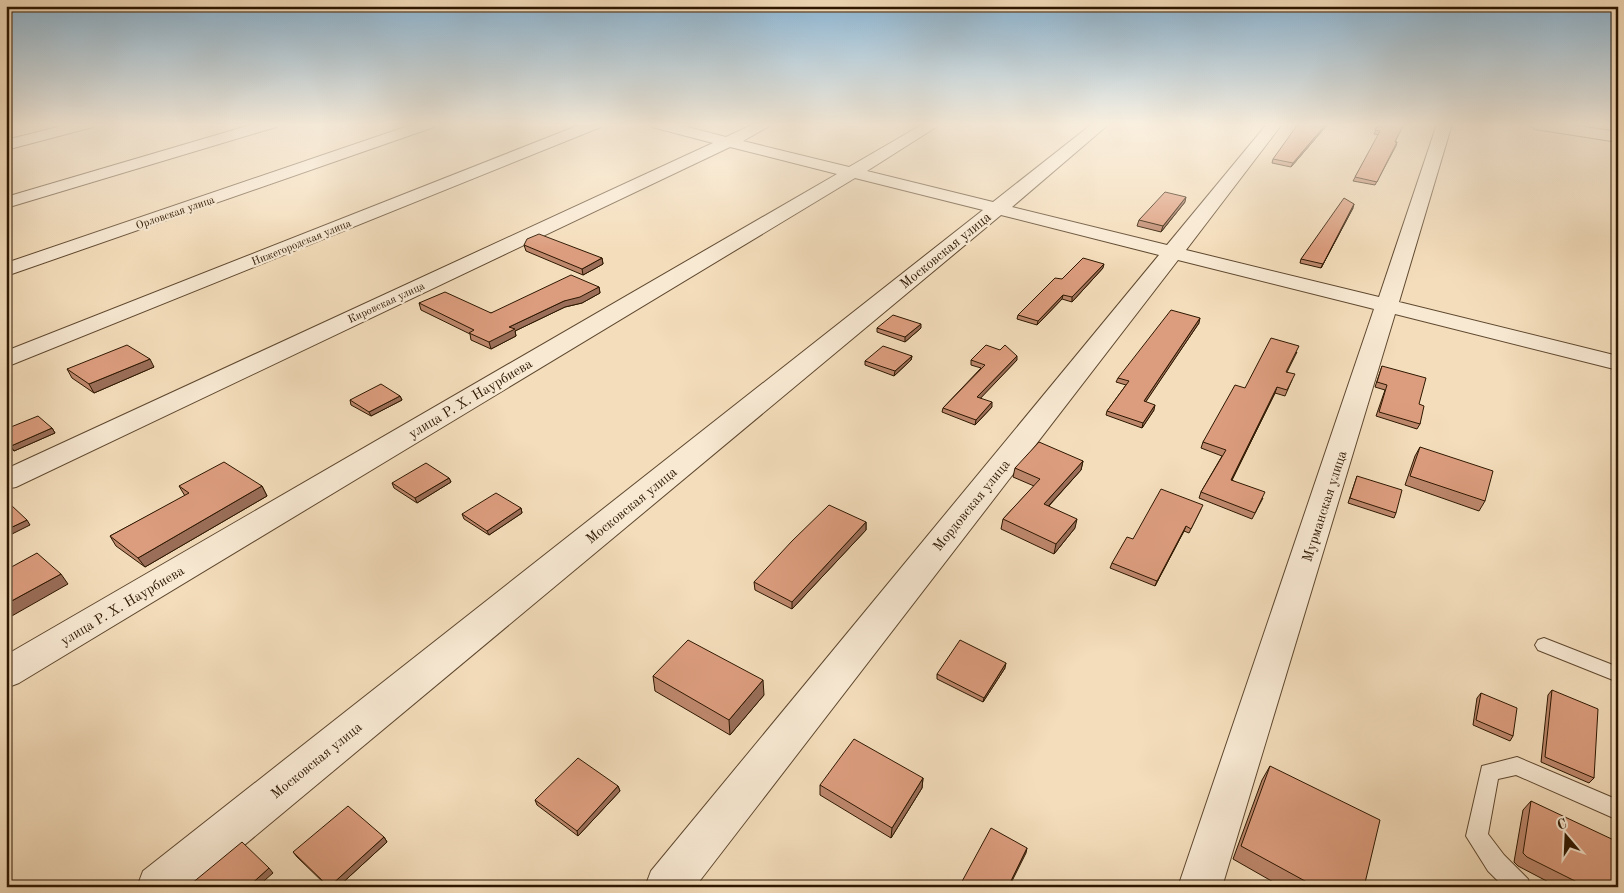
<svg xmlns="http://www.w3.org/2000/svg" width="1624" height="893" viewBox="0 0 1624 893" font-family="'Old Standard TT',serif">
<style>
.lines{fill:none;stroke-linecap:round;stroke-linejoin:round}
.lane-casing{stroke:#5f482f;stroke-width:2}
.street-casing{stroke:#5f482f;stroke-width:2}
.lane{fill:#f8e9d3;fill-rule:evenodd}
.street{fill:#f8e9d3;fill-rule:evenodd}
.wall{fill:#bd876c;stroke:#2d1700}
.shaded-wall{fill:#9a6e58;stroke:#2d1700}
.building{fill:#dc9d7e;stroke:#2d1700}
.labels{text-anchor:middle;stroke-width:4.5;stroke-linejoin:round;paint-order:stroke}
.far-street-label{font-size:11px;fill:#2d1700;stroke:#f8e9d3}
.street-label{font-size:14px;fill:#2d1700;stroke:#f8e9d3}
</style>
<rect width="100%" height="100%" fill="#f4ddbb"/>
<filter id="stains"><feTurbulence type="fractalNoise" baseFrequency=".004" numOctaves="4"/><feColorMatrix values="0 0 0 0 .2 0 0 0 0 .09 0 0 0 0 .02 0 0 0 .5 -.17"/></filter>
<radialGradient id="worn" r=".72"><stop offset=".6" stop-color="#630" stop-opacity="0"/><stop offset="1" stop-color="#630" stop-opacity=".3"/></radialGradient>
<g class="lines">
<g class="lane-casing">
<path id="lane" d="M1544,638L1618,667V682L1538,650L1535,645L1538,640Z
M1517,757L1618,800V820L1516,775L1498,779L1488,834L1504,855L1528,879L1531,887H1504L1488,871L1466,836L1482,766Z"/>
</g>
<g class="street-casing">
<path id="street" d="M70,124H95L93,127L6,150V140Z
M254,124H278L276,127L6,208V197Z
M414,124H436L434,127L6,276V263Z
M582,124H603L601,127L6,367V351Z
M650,124H676L726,137L754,124H773L743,141L849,167L923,124H941L867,171L993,202L1092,124H1109L1012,207L1167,245L1267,124H1282L1186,250L1379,297L1437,124H1452L1399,302L1618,356V370L1395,314L1222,887H1178L1374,309L1178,260L695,887H645L651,871L1159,255L1001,215L194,887H137L143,871L983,210L855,178L19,683L6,688V655L837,174L730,147L16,487L6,489V469L713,143L652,127Z
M1528,124H1565L1618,132V142L1535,129Z"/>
</g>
<use href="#lane" class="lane"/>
<use href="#street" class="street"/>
</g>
<path class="wall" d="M1328,124L1291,167L1272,163L1273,159Z
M1379,124L1395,142H1397L1396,146L1375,185L1353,181L1379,135L1374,134Z
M1185,202L1161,232L1137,226L1139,220Z
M1353,208L1321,268L1300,263L1301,259Z
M524,245L602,258L603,264L583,275L526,251Z
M1103,268L1072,302L1062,299L1037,325L1017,319L1018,315L1062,279Z
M599,287L600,293L582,303L565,307L515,331L516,336L491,349L471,340L470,334L421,310L419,303L491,313Z
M1199,323L1145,402L1154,410L1142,428L1106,415L1107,411L1126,385L1116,382L1118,378Z
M877,328H921L905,342L877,332Z
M1297,352L1287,372L1292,380L1285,396L1275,393L1232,480L1263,498L1252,519L1199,498L1201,492L1222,456L1201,448L1203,442L1245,388Z
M912,356L911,360L894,376L865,365V361Z
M971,360H1017L980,398L992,407L975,425L942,412L943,408L981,368L971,365Z
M1382,366L1419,404L1420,424L1417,429L1376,416L1385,390L1375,387Z
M154,367L94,393L72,378L67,369Z
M400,396L402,400L371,416L351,405L350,400Z
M52,428L55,433L14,451L6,444V429Z
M1420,447L1485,501L1479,511L1405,485L1415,456Z
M1083,461L1081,470L1049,506L1075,528L1054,554L1001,529L1003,519L1034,486L1013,477L1015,468Z
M1357,476L1396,513L1394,518L1348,503Z
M449,478L451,482L417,503L394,488L392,483Z
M179,486H262L267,496L145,567L116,546L110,536L185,496Z
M521,508L522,513L489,535L464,519L462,514Z
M1201,509L1189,533L1184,531L1155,586L1110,568L1112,563L1133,539Z
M866,522V530L792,609L755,590L754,582Z
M1005,668L983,702L937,679V674Z
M653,676L764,695L730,735L655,691Z
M1552,690L1594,778L1589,783L1541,762L1548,695Z
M1481,693L1513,736L1510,741L1473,725L1477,698Z
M1270,766L1364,887H1282L1233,859L1262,780Z
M923,778L922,788L891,838L820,795V785Z
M618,786L620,791L578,836L537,805L535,800Z
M1531,801L1618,887H1558L1518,866L1514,862L1523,810Z
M384,837L387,842L338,887H328L297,857L293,852Z"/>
<path class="shaded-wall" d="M1326,124H1328L1291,167L1293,163Z
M1186,197L1185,202L1161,232L1163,226Z
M1354,204L1353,208L1321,268L1323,264Z
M602,258L603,264L583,275L582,269Z
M1104,264L1103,268L1072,302V297Z
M599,287L600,293L582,303L565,307L515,331L516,336L491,349L489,342L509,327L564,301Z
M1063,295L1062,299L1037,325L1038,321Z
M1200,318L1199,323L1143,406L1144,401Z
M921,324V328L905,342V337Z
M912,356L911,360L894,376L895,371Z
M1017,356V360L977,402V397Z
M150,359L154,367L94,393L89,384Z
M1277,387L1275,393L1229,486L1231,480Z
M400,396L402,400L371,416L369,412Z
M992,402V407L975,425L976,420Z
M1155,405L1154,410L1142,428L1143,423Z
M52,428L55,433L14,451L11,446Z
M1083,461L1081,470L1042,513L1044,504Z
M449,478L451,482L417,503L415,498Z
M262,486L267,496L145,567L138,558Z
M521,508L522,513L489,535L487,531Z
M1077,519L1075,528L1054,554L1056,544Z
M27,520L30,525L6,537V530Z
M866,522V530L792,609V602Z
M1186,526L1184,531L1155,586L1157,581Z
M61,574L68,584L10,617L6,612V604Z
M6,634L12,641L6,644Z
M1006,663L1005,668L983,702L984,698Z
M763,680L764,695L730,735L729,720Z
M923,778L922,788L891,838L892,828Z
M618,786L620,791L578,836L577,831Z
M384,837L387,842L338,887H329Z
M1027,848L1026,853L1009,887H1008Z
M269,868L273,873L257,887H248Z"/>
<path class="building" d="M1298,124H1326L1293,163L1273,159Z
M1379,124H1404L1395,142H1397L1377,182L1355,177L1380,131L1375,130Z
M1165,192L1186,197L1163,226L1139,220Z
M1344,198L1354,204L1323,264L1301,259Z
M539,234L602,258L582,269L524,245L527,239Z
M1083,258L1104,264L1072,297L1063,295L1038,321L1018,315L1055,278L1062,279Z
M571,275L599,287L580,297L564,301L509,327L515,329L489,342L469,333L474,330L419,303L445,292L491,313Z
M1171,310L1200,318L1144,401L1155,405L1143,423L1107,411L1129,381L1118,378Z
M893,315L921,324L905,337L877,328Z
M1271,338L1299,346L1286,372L1295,374L1287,390L1277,387L1231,480L1265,492L1255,513L1201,492L1226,450L1203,442L1235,385L1245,388Z
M127,345L150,359L89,384L67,369Z
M986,345L1000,350L1005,345L1017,356L977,397L992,402L976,420L943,408L985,365L971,360Z
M883,346L912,356L895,371L865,361Z
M1382,366L1426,378L1419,404L1424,406L1420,424L1379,412L1387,385L1377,382Z
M381,384L400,396L369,412L350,400Z
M38,416L52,428L11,446L6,442V429Z
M1039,442L1083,461L1044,504L1077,519L1056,544L1003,519L1040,479L1015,468Z
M1420,447L1493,471L1485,501L1410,476Z
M224,462L262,486L138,558L110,536L189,493L179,486Z
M426,463L449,478L415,498L392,483Z
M1357,476L1402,490L1396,513L1350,498Z
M1161,489L1203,505L1191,529L1186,526L1157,581L1112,563L1127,537L1133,539Z
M496,493L521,508L487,531L462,514Z
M11,505L27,520L6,530V507Z
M829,505L866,522L792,602L754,582L792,541Z
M37,553L61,574L6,604V570Z
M688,640L763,680L729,720L653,676Z
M960,640L1006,663L984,698L937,674Z
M1552,690L1598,709L1594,778L1545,757Z
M1481,693L1517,708L1513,736L1476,720Z
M854,739L923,778L892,828L820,785Z
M578,758L618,786L577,831L535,800Z
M1270,766L1380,820L1364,887H1316L1241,846Z
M1531,801L1618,842V887H1587L1527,857L1523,853Z
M348,806L384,837L329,887L293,852Z
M991,828L1027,848L1008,887H959Z
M242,842L269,868L248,887H175L174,885L191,884Z"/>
<linearGradient id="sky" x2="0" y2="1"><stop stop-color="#8bb6d5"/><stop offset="0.5" stop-color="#faf0e0"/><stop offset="1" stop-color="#faf0e0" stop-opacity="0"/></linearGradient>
<rect width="1624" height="249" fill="url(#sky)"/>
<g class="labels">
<g class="far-street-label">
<text transform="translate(175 212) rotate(-19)" y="4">Орловская улица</text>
<text transform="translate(301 242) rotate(-22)" y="4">Нижегородская улица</text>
<text transform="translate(386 302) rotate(-25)" y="4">Кировская улица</text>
</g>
<g class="street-label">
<text transform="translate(945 250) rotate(-39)" y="5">Московская улица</text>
<text transform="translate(470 398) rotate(-31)" y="5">улица Р. Х. Наурбиева</text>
<text transform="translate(631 505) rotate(-39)" y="5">Московская улица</text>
<text transform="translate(971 505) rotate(-51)" y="5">Мордовская улица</text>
<text transform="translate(1324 506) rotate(-72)" y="5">Мурманская улица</text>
<text transform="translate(122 605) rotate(-31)" y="5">улица Р. Х. Наурбиева</text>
<text transform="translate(316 760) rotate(-39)" y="5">Московская улица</text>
</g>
</g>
<rect width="1624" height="893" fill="none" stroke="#f4ddbb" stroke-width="25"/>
<rect x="8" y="8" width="1609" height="878" fill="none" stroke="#2d1700" stroke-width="2.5"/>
<rect x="12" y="12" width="1599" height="868" fill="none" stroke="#2d1700"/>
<g transform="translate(1566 836) rotate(341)" stroke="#f8e9d3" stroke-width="4" paint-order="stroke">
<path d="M0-4L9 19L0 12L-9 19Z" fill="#2d1700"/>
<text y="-8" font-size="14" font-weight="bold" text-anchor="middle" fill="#2d1700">С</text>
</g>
<rect width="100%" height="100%" filter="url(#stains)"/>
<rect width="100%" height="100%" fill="url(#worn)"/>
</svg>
